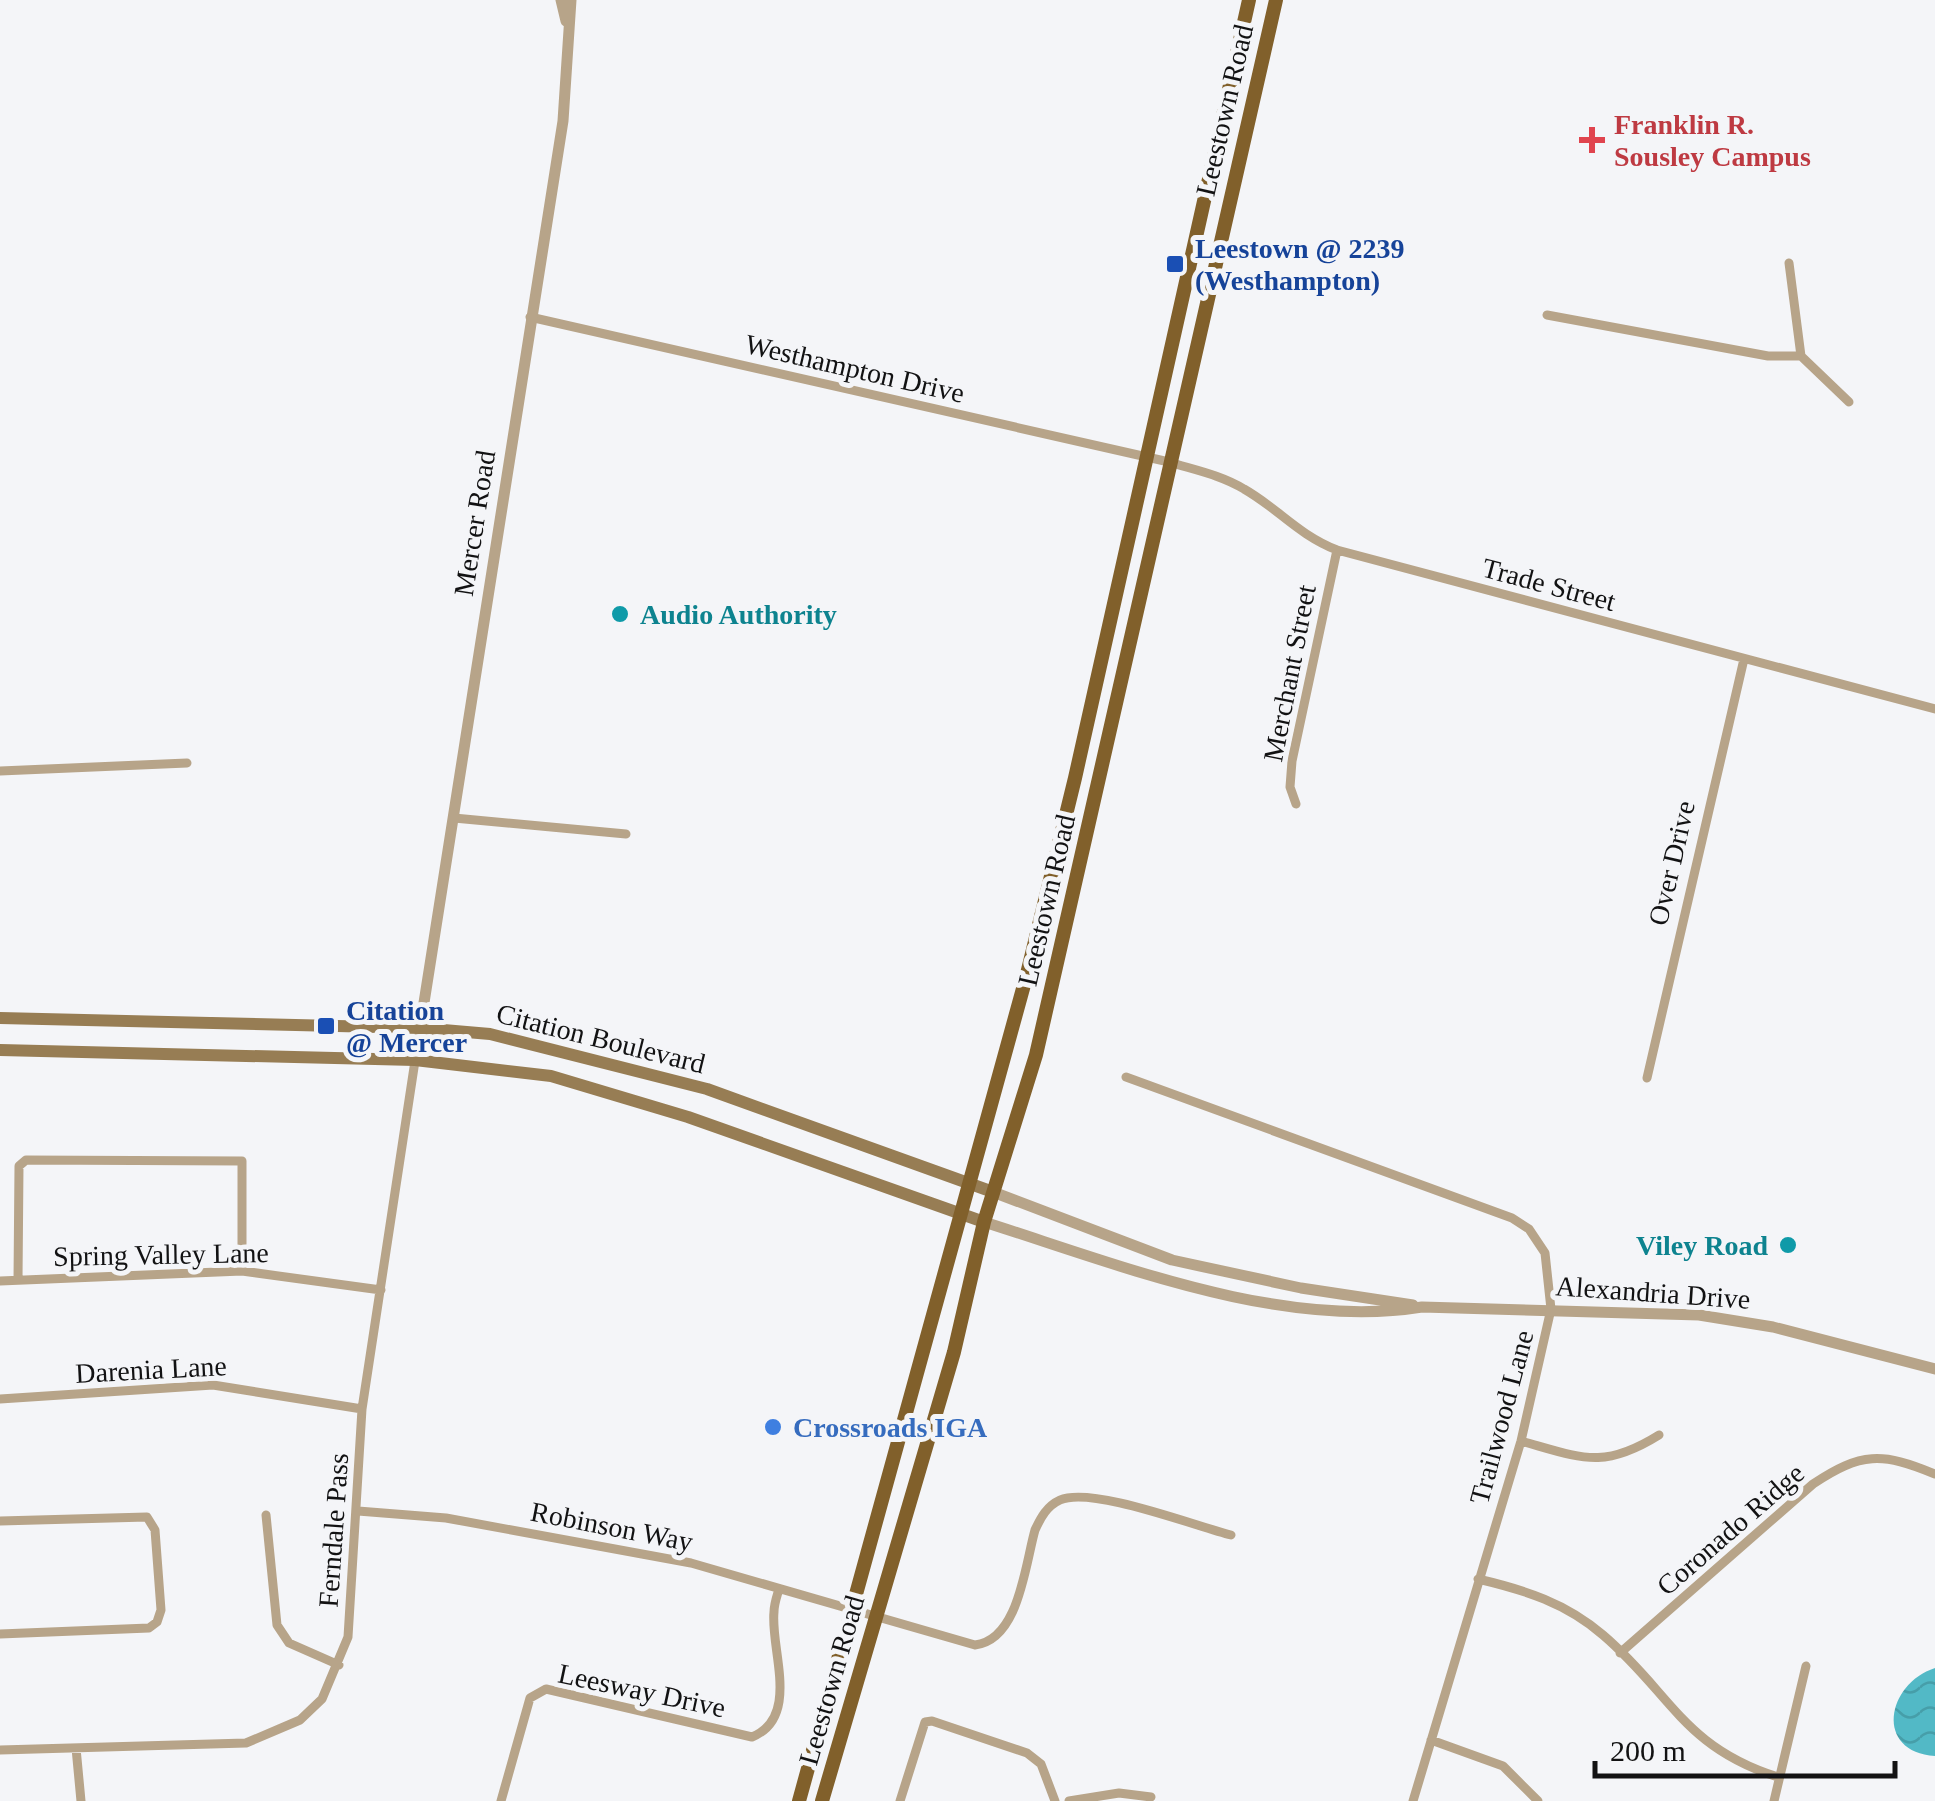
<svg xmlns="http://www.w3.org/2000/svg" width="1935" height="1801" viewBox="0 0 1935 1801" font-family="'Times New Roman',serif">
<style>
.water{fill:url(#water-waves)}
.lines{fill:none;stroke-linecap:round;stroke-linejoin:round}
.minor{stroke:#b7a489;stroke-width:9}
.tertiary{stroke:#b7a489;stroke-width:11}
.secondary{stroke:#977d54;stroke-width:12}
.primary{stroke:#81602b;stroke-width:14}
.health-dot{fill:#e0444e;stroke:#f4f5f8;stroke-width:4}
.transit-dot{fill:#1a4fb4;stroke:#f4f5f8;stroke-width:4}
.culture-dot{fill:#0f9aa8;stroke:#f4f5f8;stroke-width:4}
.shop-dot{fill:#3f7fe0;stroke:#f4f5f8;stroke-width:4}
.labels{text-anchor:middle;stroke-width:10;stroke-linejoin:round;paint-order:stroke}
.street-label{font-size:28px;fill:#121213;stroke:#f4f5f8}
.health-label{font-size:28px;font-weight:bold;fill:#be3a42;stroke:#f4f5f8;text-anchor:start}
.transit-label{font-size:28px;font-weight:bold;fill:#164399;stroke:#f4f5f8;text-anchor:start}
.culture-label{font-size:28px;font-weight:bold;fill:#0d838f;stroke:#f4f5f8;text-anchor:start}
.shop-label{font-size:28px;font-weight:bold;fill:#366cbe;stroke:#f4f5f8;text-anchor:start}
</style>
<defs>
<pattern id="water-waves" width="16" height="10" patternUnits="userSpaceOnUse" patternTransform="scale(2.5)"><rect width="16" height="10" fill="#52b9c6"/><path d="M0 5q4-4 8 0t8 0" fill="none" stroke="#469ea9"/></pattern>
</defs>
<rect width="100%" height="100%" fill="#f4f5f8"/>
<path class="water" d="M1935,1668V1756C1874,1752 1886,1684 1935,1668Z"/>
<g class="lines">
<path class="minor" d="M1789,263L1801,356L1849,402
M1547,315L1768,356H1801
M530,317L1169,462C1195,470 1221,475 1244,489C1279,509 1297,534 1337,550L1935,709
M0,771L187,763
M1296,804L1290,787L1292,761L1337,550
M454,818L626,834
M1126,1077L1512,1218L1529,1229L1545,1253L1551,1309L1521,1441L1413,1801
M1647,1078L1744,659
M18,1280L19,1166L26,1160L242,1161V1271
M0,1281L242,1271L381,1290
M0,1399L213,1385L362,1409
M1521,1441C1582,1458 1603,1470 1659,1435
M358,1511L446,1518L691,1563L975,1645C1019,1640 1025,1565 1035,1530C1041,1517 1047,1506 1060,1500C1092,1486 1195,1526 1231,1535
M266,1515L277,1625L289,1643L339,1665
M0,1521L147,1517L155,1530L161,1610L157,1622L149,1628L0,1634
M1478,1579C1525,1590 1566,1603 1603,1635C1671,1693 1683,1747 1778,1777
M1620,1653L1813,1484C1861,1452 1882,1452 1935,1474
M1431,1740L1503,1766L1538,1801
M76,1748L81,1801
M0,1750L246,1743L300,1720L322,1699L348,1637L362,1409L420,1028
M501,1801L530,1698L546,1689L752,1737C801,1717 770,1649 774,1612C774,1604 777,1596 779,1589
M900,1801L925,1722L932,1721L1027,1753L1041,1764L1055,1801
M1069,1801L1119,1793L1151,1797
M1774,1801L1806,1666"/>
<path class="tertiary" d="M561,0L566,21
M420,1028L563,121L571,0
M993,1192L1172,1260L1301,1288L1413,1305
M984,1222C1117,1264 1281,1330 1422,1307L1699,1315L1773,1327L1935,1369"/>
<path class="secondary" d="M0,1018L420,1028L490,1034L707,1089L993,1192
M0,1050L415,1060L551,1076L688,1117L984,1222"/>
<path class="primary" d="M799,1801L1027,974L1075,778L1249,0
M822,1801L954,1352L984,1222L1036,1055L1276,0"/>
</g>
<path class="health-dot" d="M1587 125h10v10h10v10h-10v10h-10v-10h-10v-10h10z"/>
<g class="transit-dot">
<rect x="1165" y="254" width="20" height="20" rx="5"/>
<rect x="316" y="1016" width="20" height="20" rx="5"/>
</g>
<g class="culture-dot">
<circle cx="620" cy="614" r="10"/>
<circle cx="1788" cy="1245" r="10"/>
</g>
<circle class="shop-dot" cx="773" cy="1427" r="10"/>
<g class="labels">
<g class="street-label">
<text transform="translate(1224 110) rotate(-77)" y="10">Leestown Road</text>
<text transform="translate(855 368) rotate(13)" y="10">Westhampton Drive</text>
<text transform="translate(474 523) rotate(-81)" y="10">Mercer Road</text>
<text transform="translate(1549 584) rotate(15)" y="10">Trade Street</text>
<text transform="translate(1289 673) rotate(-79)" y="10">Merchant Street</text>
<text transform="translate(1671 863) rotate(-77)" y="10">Over Drive</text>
<text transform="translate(1046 900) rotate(-77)" y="10">Leestown Road</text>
<text transform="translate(601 1038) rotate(14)" y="10">Citation Boulevard</text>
<text transform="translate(161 1254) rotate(-1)" y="10">Spring Valley Lane</text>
<text transform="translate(1653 1292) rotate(4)" y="10">Alexandria Drive</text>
<text transform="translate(151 1369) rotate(-3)" y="10">Darenia Lane</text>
<text transform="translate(1501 1417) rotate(-75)" y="10">Trailwood Lane</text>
<text transform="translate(612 1526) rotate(11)" y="10">Robinson Way</text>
<text transform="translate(1730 1529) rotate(-41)" y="10">Coronado Ridge</text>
<text transform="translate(333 1530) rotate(-86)" y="10">Ferndale Pass</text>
<text transform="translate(831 1680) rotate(-74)" y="10">Leestown Road</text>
<text transform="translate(642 1690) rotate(12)" y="10">Leesway Drive</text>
</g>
<g class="health-label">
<text x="1614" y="134">Franklin R.<tspan x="1614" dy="32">Sousley Campus</tspan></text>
</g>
<g class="transit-label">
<text x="1195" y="258">Leestown @ 2239<tspan x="1195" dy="32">(Westhampton)</tspan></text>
<text x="346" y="1020">Citation<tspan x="346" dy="32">@ Mercer</tspan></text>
</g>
<g class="culture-label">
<text x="640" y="624">Audio Authority</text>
<text x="1768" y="1255" text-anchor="end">Viley Road</text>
</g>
<g class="shop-label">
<text x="793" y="1437">Crossroads IGA</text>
</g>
</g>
<path d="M1595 1761v15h300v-15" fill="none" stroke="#121213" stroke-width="5"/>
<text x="1610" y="1761" font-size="30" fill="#121213" stroke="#f4f5f8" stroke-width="8" paint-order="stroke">200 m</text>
</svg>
